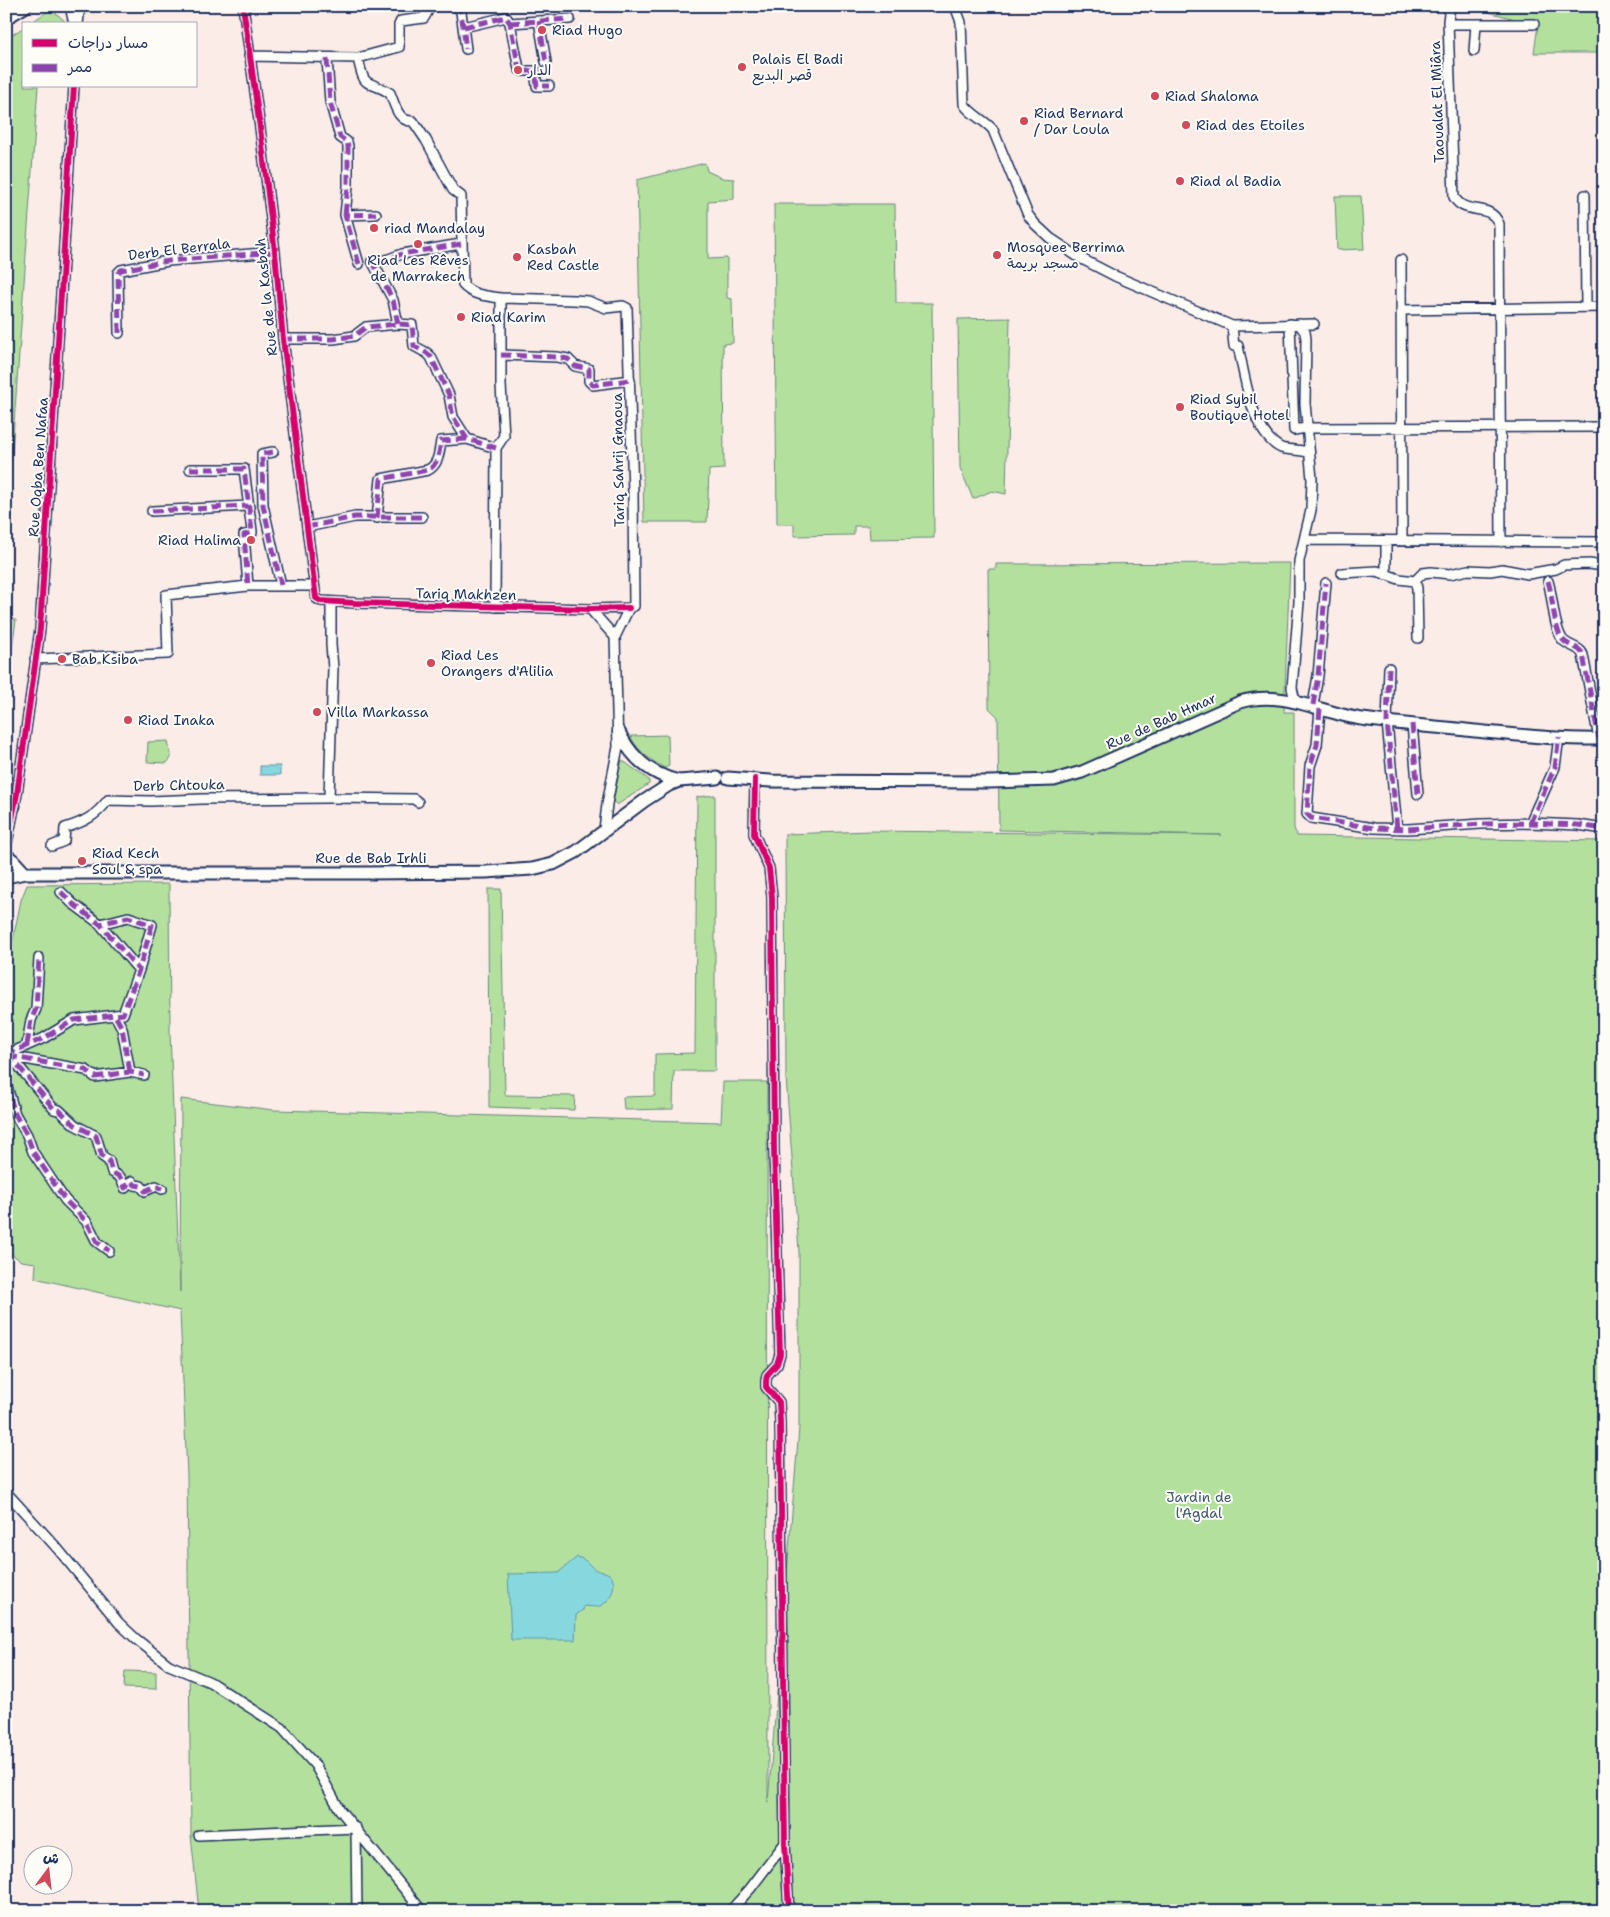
<svg xmlns="http://www.w3.org/2000/svg" width="1610" height="1917" viewBox="0 0 1610 1917" font-family="'Shantell Sans','Playpen Sans Arabic',sans-serif">
<style>
.green{fill:#b4e09e;stroke:#68887e}
.water{fill:#87d8de;stroke:#5c94ab}
.lines{fill:none;stroke-linecap:round;stroke-linejoin:round}
.minor-casing{stroke:#1b2f5e;stroke-width:12}
.major-casing{stroke:#1b2f5e;stroke-width:15}
.minor{stroke:#fdfcf7;stroke-width:9}
.major{stroke:#fdfcf7;stroke-width:11}
.quiet{stroke:#8e44ad;stroke-width:5;stroke-dasharray:10 5;stroke-linecap:butt}
.cycleway-casing{stroke:#fdfcf7;stroke-width:9}
.cycleway{stroke:#d6006c;stroke-width:6}
.poi-dot{fill:#d1495b;stroke:#fdfcf7;stroke-width:2}
.labels{text-anchor:middle;stroke-width:4;stroke-linejoin:round;paint-order:stroke}
.poi-label{font-size:14px;fill:#1b2f5e;stroke:#fdfcf7;text-anchor:start}
.street-label{font-size:14px;fill:#1b2f5e;stroke:#fdfcf7}
.park-label{font-size:14px;fill:#415b6e;stroke:#fdfcf7}
</style>
<rect width="100%" height="100%" fill="#fcece7"/>
<filter id="ink" filterUnits="userSpaceOnUse"><feTurbulence type="fractalNoise" baseFrequency=".02" numOctaves="2"/><feDisplacementMap in="SourceGraphic" scale="10" xChannelSelector="R" yChannelSelector="G"/><feConvolveMatrix kernelMatrix="1 2 1 2 8 2 1 2 1" color-interpolation-filters="sRGB"/></filter>
<g filter="url(#ink)">
<path class="green" d="M1477,6H1604V53H1534L1538,25L1477,9Z
M51,9L65,21L47,24H29Z
M24,27V86H38L6,536V39Z
M705,163L707,171L722,178L734,179V199L708,201V259L727,258V298L732,299L733,343L723,344L724,469L709,470L707,522H644L637,180Z
M1335,196H1361L1364,249L1337,250Z
M774,204H895L896,303H932L934,538L870,539L869,526H854V535L794,536V524H777Z
M1010,318L1006,494L992,491L973,499L960,468L958,319Z
M1290,563L1284,712H1294V828L1297,836L1604,841V1911H199L191,1835L187,1475L180,1311L35,1278L36,1263L21,1261L6,1250V974L21,900L27,885L169,884L170,1032L180,1292L181,1099L274,1110L721,1122L723,1082H767L768,1802L799,1428V1251L786,1078L785,834L871,831L1222,835L999,830L998,717L989,708L988,569H996V564Z
M6,619L16,620L6,691Z
M668,735L669,766L665,768C654,763 634,748 631,736Z
M168,741L171,758L167,763L147,762L148,742Z
M622,760L649,780V784L617,805L613,801Z
M715,795V1071H674L673,1109L624,1110L623,1097L655,1096V1054L695,1053L697,797Z
M488,889H501L505,1095L575,1096L574,1110L489,1107Z
M125,1671L156,1672V1689L124,1688Z"/>
<path class="water" d="M260,766H280V775H260Z
M577,1557C585,1559 588,1563 593,1568C599,1573 606,1570 611,1576C618,1584 610,1603 600,1606C596,1608 589,1606 584,1606L583,1610L576,1615L575,1640H511L508,1574L558,1573Z"/>
<g class="lines">
<g class="minor-casing">
<path id="minor" d="M70,6L74,24
M243,6L260,128L275,252L283,339L316,598L321,601L355,603L590,609L629,608
M455,6L458,7L461,12L466,49
M955,6L961,22L964,104C971,115 985,120 993,130L1028,215L1035,224L1050,238L1080,258L1115,276L1232,326L1314,324
M1450,6L1448,21L1454,197C1465,217 1490,201 1499,224L1501,542
M539,21L546,62
M510,23L570,19
M78,24L80,6
M1448,24H1534
M464,27L506,17L510,23L519,69L522,71H535L537,86H549
M1474,51L1476,24
M249,56L358,58L399,47V25L401,21L424,18L430,7L437,6
M358,58C365,92 366,78 390,93C395,105 398,122 413,121L426,140L453,190L461,196L463,285C473,296 487,296 501,298V385L504,436L496,448
M327,59L330,102L340,137L347,142L348,146V186L345,215
M1585,195L1586,307
M1401,260L1402,541
M359,264L345,215L376,214
M501,298L574,300L588,301L606,308L623,306L627,308L633,492L634,606L629,608L615,637L618,747L607,804L604,830
M1401,310L1604,307
M398,324L393,300L372,261L386,260L402,254L461,244
M1290,324L1294,430L1306,428L1604,427
M1232,326L1234,346H1238C1245,376 1251,433 1281,448C1287,450 1301,450 1308,452
M119,333L118,273L121,270L168,261L275,252
M283,339H333L354,336L366,327L398,324L412,325L414,346L427,353L431,357L449,395L453,417L467,439L496,448
M501,355L557,357L568,359L575,366L589,369V381L593,385L630,380
M273,452L262,454L263,505L281,585
M190,469H244L252,531V533L244,535L248,586
M152,511L248,506
M377,518L381,479L428,470C439,464 439,452 441,441L467,439
M307,527L355,517H422
M1305,540L1604,542
M1386,541V575
M1342,573L1377,571L1399,579L1415,581L1423,573L1431,572L1450,574L1468,570L1490,571L1502,569L1528,574L1556,569L1564,565L1589,564L1604,566
M1415,581L1417,588L1418,638
M1548,581C1553,597 1553,625 1562,639C1568,647 1580,646 1583,655L1599,739
M495,607L496,448
M590,609L615,637
M35,659L168,654L166,595L248,586H313
M1389,668L1387,722L1397,829
M1295,701L1292,688L1299,602V561L1311,510L1312,479L1305,403L1306,339L1305,332L1299,324
M1313,705L1318,676L1326,583
M1320,709L1317,745L1310,766L1307,814L1311,818L1374,828L1408,829L1481,824L1530,823L1578,825L1604,829
M1412,724L1418,794
M755,779L754,834L769,868L772,897L774,1150L780,1354L777,1364L767,1375L766,1381V1387L779,1402L780,1422L785,1843L789,1911
M329,798L333,668L331,645V603
M1530,823L1555,767L1559,737
M52,846L64,841L65,828C84,822 96,816 108,800L150,801L202,799L329,798L414,799L418,802
M6,848L17,794L40,629L74,86
M61,892L72,903L100,924L139,970
M116,1017L122,1028L130,1072
M27,1045L31,1020L36,1009L39,958
M6,1055L44,1038L74,1020L123,1014L139,970L152,925L128,917L100,924
M8,1056L86,1070L95,1077L130,1072L144,1075
M6,1057L16,1063L54,1109L59,1110L75,1125L96,1136L102,1156L109,1161L112,1172L120,1177L125,1188L132,1181L135,1185L141,1186L145,1191L156,1186L162,1189
M6,1083L15,1114L27,1135L33,1152L65,1200L87,1222L97,1242L109,1251
M6,1492L57,1548L119,1623L136,1639L169,1665L210,1682L282,1728L315,1765L340,1810L422,1911
M199,1835L356,1828L357,1911
M730,1911L750,1889L785,1843"/>
</g>
<g class="major-casing">
<path id="major" d="M6,18L26,6
M619,732C631,757 651,775 679,781
M728,778L771,781L989,782L1054,780L1082,772L1240,702C1282,689 1321,713 1362,719C1399,724 1437,727 1475,731C1518,735 1561,740 1604,739
M6,812L14,806
M6,855L13,860L25,873
M6,877L25,873H365L486,872L532,869L553,864L576,852L644,801L669,785L679,781L717,778"/>
</g>
<use href="#minor" class="minor"/>
<use href="#major" class="major"/>
<path class="quiet" d="M430,6V7
M455,6L458,7L461,12L466,49
M539,21L546,62
M510,23L570,19
M464,27L506,17L510,23L519,69L522,71H535L537,86H549
M327,59L330,102L340,137L347,142L348,146V186L345,215
M359,264L345,215L376,214
M398,324L393,300L372,261L386,260L402,254L461,244
M119,333L118,273L121,270L168,261L275,252
M283,339H333L354,336L366,327L398,324L412,325L414,346L427,353L431,357L449,395L453,417L467,439L496,448
M501,355L557,357L568,359L575,366L589,369V381L593,385L630,380
M273,452L262,454L263,505L281,585
M190,469H244L252,531V533L244,535L248,586
M152,511L248,506
M377,518L381,479L428,470C439,464 439,452 441,441L467,439
M307,527L355,517H422
M1548,581C1553,597 1553,625 1562,639C1568,647 1580,646 1583,655L1599,739
M1389,668L1387,722L1397,829
M1313,705L1318,676L1326,583
M1320,709L1317,745L1310,766L1307,814L1311,818L1374,828L1408,829L1481,824L1530,823L1578,825L1604,829
M1412,724L1418,794
M1530,823L1555,767L1559,737
M61,892L72,903L100,924L139,970
M116,1017L122,1028L130,1072
M27,1045L31,1020L36,1009L39,958
M6,1055L44,1038L74,1020L123,1014L139,970L152,925L128,917L100,924
M8,1056L86,1070L95,1077L130,1072L144,1075
M6,1057L16,1063L54,1109L59,1110L75,1125L96,1136L102,1156L109,1161L112,1172L120,1177L125,1188L132,1181L135,1185L141,1186L145,1191L156,1186L162,1189
M6,1083L15,1114L27,1135L33,1152L65,1200L87,1222L97,1242L109,1251"/>
<g class="cycleway-casing">
<path id="cycleway" d="M243,6L260,128L275,252L283,339L316,598L321,601L355,603L590,609L629,608
M755,779L754,834L769,868L772,897L774,1150L780,1354L777,1364L767,1375L766,1381V1387L779,1402L780,1422L785,1843L789,1911
M6,848L17,794L40,629L74,86"/>
</g>
<use href="#cycleway" class="cycleway"/>
</g>
</g>
<g class="poi-dot">
<circle cx="542" cy="30" r="5"/>
<circle cx="742" cy="67" r="5"/>
<circle cx="518" cy="70" r="5"/>
<circle cx="1155" cy="96" r="5"/>
<circle cx="1024" cy="121" r="5"/>
<circle cx="1186" cy="125" r="5"/>
<circle cx="1180" cy="181" r="5"/>
<circle cx="374" cy="228" r="5"/>
<circle cx="418" cy="244" r="5"/>
<circle cx="997" cy="255" r="5"/>
<circle cx="517" cy="257" r="5"/>
<circle cx="461" cy="317" r="5"/>
<circle cx="1180" cy="407" r="5"/>
<circle cx="251" cy="540" r="5"/>
<circle cx="62" cy="659" r="5"/>
<circle cx="431" cy="663" r="5"/>
<circle cx="317" cy="712" r="5"/>
<circle cx="128" cy="720" r="5"/>
<circle cx="82" cy="861" r="5"/>
</g>
<g class="labels">
<g class="poi-label">
<text x="552" y="35">Riad Hugo</text>
<text x="752" y="64">Palais El Badi<tspan x="752" dy="16">قصر البديع</tspan></text>
<text x="528" y="75">الدار</text>
<text x="1165" y="101">Riad Shaloma</text>
<text x="1034" y="118">Riad Bernard<tspan x="1034" dy="16">/ Dar Loula</tspan></text>
<text x="1196" y="130">Riad des Etoiles</text>
<text x="1190" y="186">Riad al Badia</text>
<text x="384" y="233">riad Mandalay</text>
<text x="1007" y="252">Mosquee Berrima<tspan x="1007" dy="16">مسجد بريمة</tspan></text>
<text x="527" y="254">Kasbah<tspan x="527" dy="16">Red Castle</tspan></text>
<text x="418" y="265" text-anchor="middle">Riad Les Rêves<tspan x="418" dy="16">de Marrakech</tspan></text>
<text x="471" y="322">Riad Karim</text>
<text x="1190" y="404">Riad Sybil<tspan x="1190" dy="16">Boutique Hotel</tspan></text>
<text x="241" y="545" text-anchor="end">Riad Halima</text>
<text x="441" y="660">Riad Les<tspan x="441" dy="16">Orangers d'Alilia</tspan></text>
<text x="72" y="664">Bab Ksiba</text>
<text x="327" y="717">Villa Markassa</text>
<text x="138" y="725">Riad Inaka</text>
<text x="92" y="858">Riad Kech<tspan x="92" dy="16">Soul &amp; spa</tspan></text>
</g>
<g class="street-label">
<text transform="translate(1437 102) rotate(-92)" y="5">Taoualat El Miâra</text>
<text transform="translate(179 249) rotate(-7)" y="5">Derb El Berrala</text>
<text transform="translate(266 297) rotate(-96)" y="5">Rue de la Kasbah</text>
<text transform="translate(618 460) rotate(-91)" y="5">Tariq Sahrij Gnaoua</text>
<text transform="translate(38 467) rotate(-86)" y="5">Rue Oqba Ben Nafaa</text>
<text transform="translate(466 594) rotate(1)" y="5">Tariq Makhzen</text>
<text transform="translate(1161 721) rotate(-24)" y="5">Rue de Bab Hmar</text>
<text transform="translate(179 785) rotate(-1)" y="5">Derb Chtouka</text>
<text x="371" y="863">Rue de Bab Irhli</text>
</g>
<g class="park-label">
<text x="1199" y="1502">Jardin de<tspan x="1199" dy="16">l'Agdal</tspan></text>
</g>
</g>
<rect width="1610" height="1917" fill="none" stroke="#fdfcf7" stroke-width="25"/>
<rect x="12" y="12" width="1585" height="1892" fill="none" stroke="#1b2f5e" stroke-width="2" filter="url(#ink)"/>
<rect x="22" y="22" width="175" height="65" fill="#fdfcf7" stroke="#a3aaba"/>
<rect x="32" y="39" width="25" height="8" fill="#d6006c" stroke="#a3aaba"/>
<text x="68" y="48" font-size="15" fill="#1b2f5e">مسار دراجات</text>
<rect x="32" y="64" width="25" height="8" fill="#8e44ad" stroke="#a3aaba"/>
<text x="68" y="72" font-size="15" fill="#1b2f5e">ممر</text>
<g transform="translate(48 1870) rotate(15)"><circle r="24" fill="#fdfcf7" stroke="#a3aaba"/>
<path d="M0-4L9 19L0 12L-9 19Z" fill="#d1495b"/>
<text y="-8" font-size="14" font-weight="bold" text-anchor="middle" fill="#1b2f5e">ش</text>
</g>
</svg>
